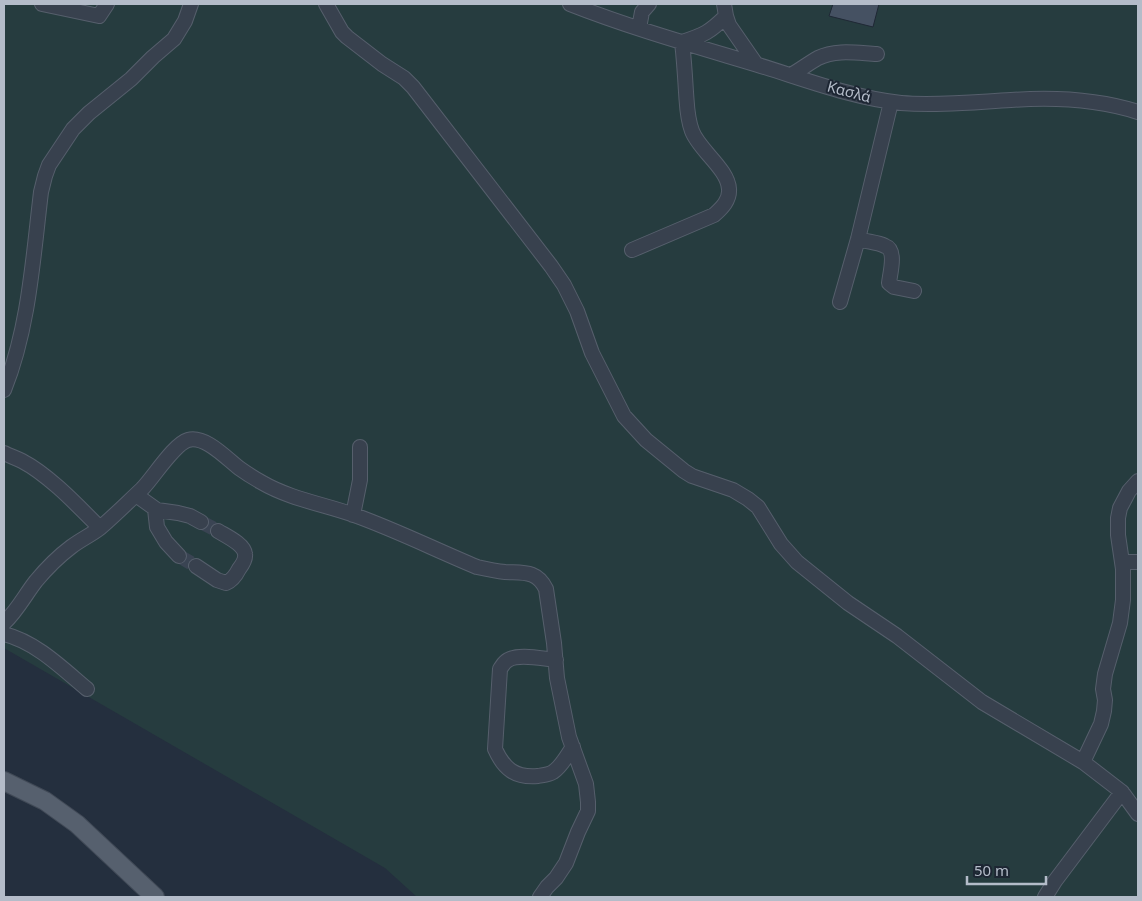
<svg xmlns="http://www.w3.org/2000/svg" width="1142" height="901" viewBox="0 0 1142 901" font-family="'Noto Sans',sans-serif">
<style>
.green{fill:#263c3f}
.building{fill:#455162;stroke:#1f2835}
.lines{fill:none;stroke-linecap:round;stroke-linejoin:round}
.minor-tunnel{stroke:#3a4453;stroke-width:14;stroke-dasharray:14 7;stroke-linecap:butt}
.minor-casing{stroke:#565f6c;stroke-width:16}
.major-casing{stroke:#414a57;stroke-width:20}
.minor{stroke:#38414e;stroke-width:14}
.major{stroke:#56606e;stroke-width:18}
.labels{text-anchor:middle;stroke-width:4;stroke-linejoin:round;paint-order:stroke}
.street-label{font-size:15px;fill:#b4bcc9;stroke:#1d2633}
</style>
<rect width="100%" height="100%" fill="#242f3e"/>
<path class="green" d="M4,4H1138V897H417L385,868L4,648Z"/>
<path class="building" d="M833,4H879L873,27L829,16Z"/>
<g class="lines">
<path class="minor-tunnel" d="M201,522L218,531
M179,556L196,566"/>
<g class="minor-casing">
<path id="minor" d="M42,4L99,16L107,4
M326,4L342,32L347,37L382,64L404,78L413,87L551,266L564,285L577,311L592,353L624,416L646,440L684,471L692,476L733,490L748,499L758,507L781,544L797,562L848,603L897,636L982,702L1083,762L1122,792L1138,814
M570,4C631,28 695,46 758,65C804,79 853,98 901,103C936,106 975,102 1011,100C1053,97 1097,99 1138,112
M724,4L726,16L729,25L756,64
M639,28L642,12L649,4
M791,75C800,70 809,63 818,58C836,49 857,53 877,54
M858,239C867,242 877,242 885,246C897,250 890,273 889,283L894,287L914,291
M632,250L714,215C722,208 730,200 729,189C728,169 699,150 692,131C687,118 687,105 686,92C685,75 684,59 682,42C704,35 710,32 726,16
M840,302L858,239L891,102
M4,390C29,328 33,258 41,192L45,176L49,165L73,129L89,113L131,79L153,57L174,39L185,21L191,4
M4,453C10,456 16,458 22,461C49,475 78,506 100,528
M136,495L157,510L178,513L190,516L201,522
M155,509L157,527L166,542L179,556
M353,515L360,480V447
M1122,562H1138
M196,566L217,580L226,583C233,580 236,575 239,569C242,565 246,559 245,554C244,544 226,536 218,531
M4,623C17,611 25,595 36,581C46,569 59,556 71,547C80,540 91,535 100,528C114,516 128,502 142,489C153,478 174,444 188,440C205,435 226,458 239,468C246,473 254,478 261,482C290,499 323,504 354,515C396,530 436,550 477,567C486,569 495,571 505,572C523,573 537,570 546,589L554,643L557,678L569,737L586,784L588,802V811L578,832L566,863L556,878L547,887L540,897
M4,634C36,642 62,668 87,689
M556,660C543,659 519,653 508,660C504,662 503,665 500,669L495,749C504,769 515,778 538,776C543,775 548,775 553,772C562,766 567,755 573,747
M1083,762L1101,724L1104,711L1105,700L1103,689L1105,674L1120,623L1123,600V569L1118,535V518L1120,508L1129,491L1138,481
M1045,897L1055,881L1122,792"/>
</g>
<g class="major-casing">
<path id="major" d="M4,781L45,801L77,824L155,897"/>
</g>
<use href="#minor" class="minor"/>
<use href="#major" class="major"/>
</g>
<g class="labels">
<g class="street-label">
<text transform="translate(849 92) rotate(15)" y="5">Κασλά</text>
</g>
</g>
<rect width="1142" height="901" fill="none" stroke="#b4bcc9" stroke-width="10"/>
<path d="M967 876v8h79v-8" fill="none" stroke="#b4bcc9" stroke-width="2.5"/>
<text x="974" y="876" font-size="15" fill="#b4bcc9" stroke="#1d2633" stroke-width="4" paint-order="stroke">50 m</text>
</svg>
